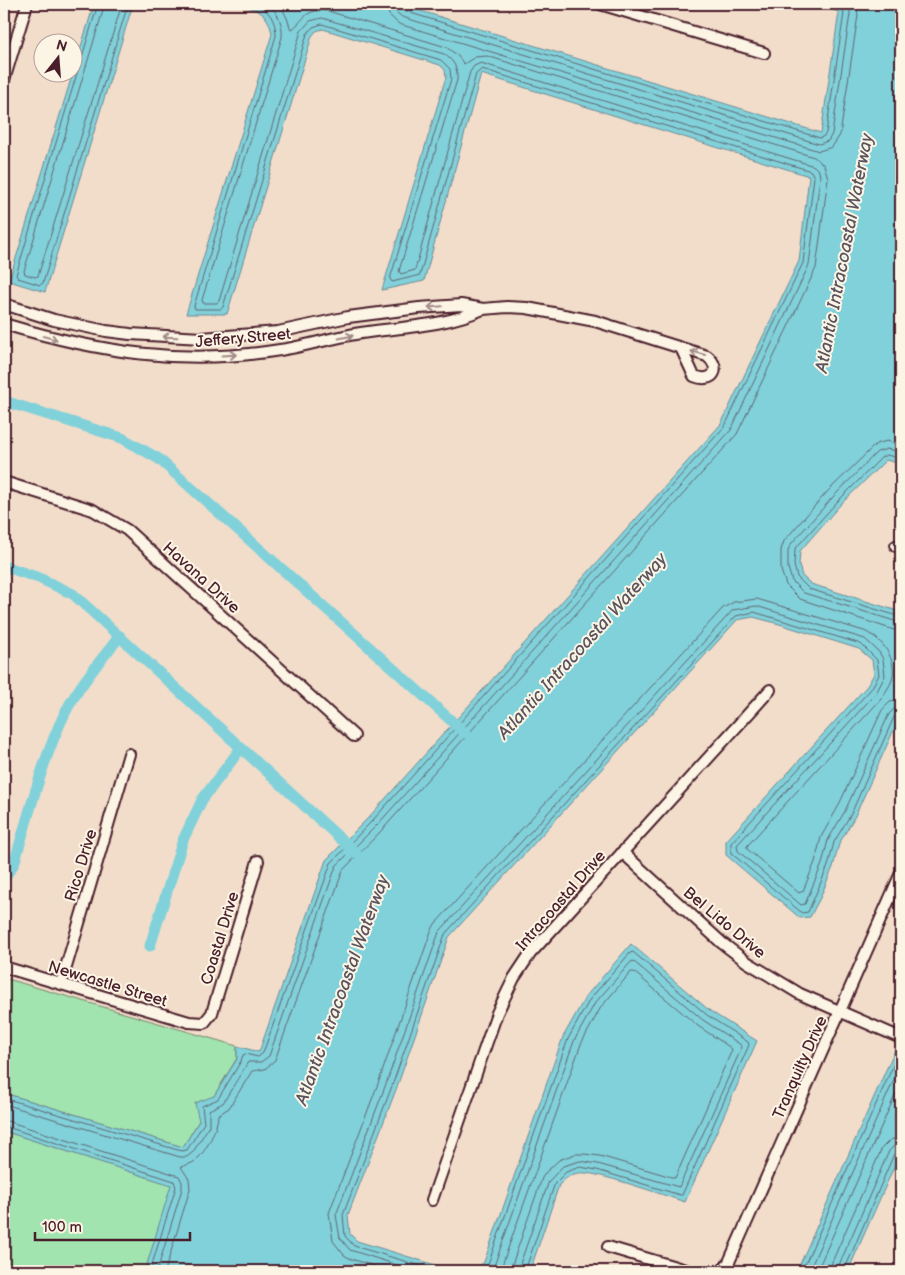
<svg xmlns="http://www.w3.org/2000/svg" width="905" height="1275" viewBox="0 0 905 1275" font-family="'Balsamiq Sans',sans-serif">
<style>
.green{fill:#a1e4af;stroke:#76826d}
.water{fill:#81d1da;stroke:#6b8a94}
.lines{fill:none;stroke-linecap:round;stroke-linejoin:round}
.shore{stroke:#606671;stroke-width:1}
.canal{stroke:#81d1da;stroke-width:11}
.minor-casing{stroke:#4a1f2b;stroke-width:14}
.minor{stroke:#fcf5e5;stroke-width:10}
.oneway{stroke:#a38a88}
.labels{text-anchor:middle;stroke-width:4;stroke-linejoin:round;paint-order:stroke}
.street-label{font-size:16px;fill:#4a1f2b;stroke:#fcf5e5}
.water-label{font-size:18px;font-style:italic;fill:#5a5460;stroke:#fcf5e5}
</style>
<rect width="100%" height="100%" fill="#f2ddca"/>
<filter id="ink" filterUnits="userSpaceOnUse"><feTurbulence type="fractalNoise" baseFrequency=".02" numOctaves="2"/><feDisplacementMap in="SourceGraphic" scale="10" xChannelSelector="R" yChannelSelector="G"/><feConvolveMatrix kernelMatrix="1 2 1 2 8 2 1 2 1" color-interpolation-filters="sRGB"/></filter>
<g filter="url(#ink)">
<path class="green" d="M4,978L237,1046V1058L183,1147L4,1093Z
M4,1131L172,1185L145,1271H4Z"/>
<path class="water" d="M94,4H133L45,292L9,281Z
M237,4H398L821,133L839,12L812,4H901V464L886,460L840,505L800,551L799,565L802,576L811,584L901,612V714L855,816L839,844L833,867L820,898L810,917L800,918L726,855V841L867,686L874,674L872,660L859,649L776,623L753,617L737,620L449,937L397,1087L348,1215L350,1234L357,1241L455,1271H145L171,1185L4,1131V1093L183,1147L199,1121L195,1103L214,1096L237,1059V1046L259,1052L326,860L369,817L721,424L799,261L809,176L481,74L424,281L382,290L446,77L445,70L440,65L323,29L316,31L312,36L227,314H186L272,34C268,11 257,10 237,4Z
M631,944L710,1011L757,1041L685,1202C666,1196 593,1170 579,1173C570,1174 565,1179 559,1185L530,1271H470L475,1270L484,1262L563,1037L586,996Z
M901,1036V1151L848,1271H797Z"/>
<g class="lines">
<path class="shore" d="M98,4L16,275L18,278L40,285L43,283L128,4
M105,4L24,271L25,274L35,277L38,276L122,4
M386,4L389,15L399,24L819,151L832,147L840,135L858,15L856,4
M393,4L395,11L402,17L819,144L828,141L832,134L850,14V8L847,4
M400,4L401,8L404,11L820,138L824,136L826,133L844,13L842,8L830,4
M901,445L887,441L876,444L827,492L784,541L781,550V570L786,585L800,599L894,630L901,631
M901,452L887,449L877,452L832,498L791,544L788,550V568L792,581L804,593L901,623
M901,459L887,455L882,457L837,502L795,549L794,565L797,577L809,589L901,617
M4,1098L181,1151L187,1150L204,1123L202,1106L218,1099L241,1061L243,1055L245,1054L258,1057L263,1053L331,863L373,820L725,426L803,263L814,177L811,171L482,69L476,74L420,275L392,282L390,279L451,79L450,69L441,60L322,24L313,27L307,34L223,307L221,309H195L194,306L276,36C276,21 269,8 254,4
M4,1104L180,1157H187L193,1152L209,1126V1110L223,1103L248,1062H261L269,1056L336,866L378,824L731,430L809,265L820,177L819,171L814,166L481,63L474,66L470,72L415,270L401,274L399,271L457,80C458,68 454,61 444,54L322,18L310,21L301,31L219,301L217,303H203L202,300L282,37C283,24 278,12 268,4
M4,1120L179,1176L182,1182V1189L157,1271
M4,1126L174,1181L176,1187L150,1271
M165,1271L190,1189L189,1179L181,1167C186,1165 191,1164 195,1161C206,1152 218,1128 218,1115L229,1108L252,1071L265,1069L275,1060L343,870L383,829L737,434L816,268L828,178L824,165L814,157L487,56L475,57L464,64L457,55L446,47L328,11C304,8 305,20 291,30L287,18L280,4
M391,1271L351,1259L344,1255L333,1241L329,1213L379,1081L431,931L435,924L723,608L734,602L757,599L864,631C882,638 898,660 892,680C890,686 885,692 882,698L747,846V849L799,893L803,891L815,862L821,837L838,807L882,710L890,702L901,700
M416,1271L350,1250L340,1238L336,1215L386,1084L439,932L733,610L756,606L865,639L879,652L883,659L885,676L876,693L737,845L738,851L801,905L805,904L822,864L828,840L845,811L889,714L894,709L901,707
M438,1271L354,1246L345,1236L343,1215L392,1086L445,934L736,616L754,612L861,644L877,660L879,675L871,689L731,843V853L802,913L808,912L828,866L834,842L851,814L894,717L897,714L901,713
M482,1271L488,1264L568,1039L590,999L630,953L633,952L707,1015L748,1042L749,1045L682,1195H680L597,1170L580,1167L566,1172L555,1183L525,1271
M490,1271L494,1266L574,1041L595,1003L631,962L633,961L703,1020L741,1045L742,1047L679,1187L598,1164L580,1161L563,1166L549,1181L520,1264L519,1271
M500,1271L581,1044L601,1007L631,972H634L698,1026L731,1048L732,1050L675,1178L600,1156L584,1154H575L559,1160L546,1172L542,1178L513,1262L511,1271
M802,1271L901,1048
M809,1271L901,1064
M817,1271L901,1082
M830,1271L832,1262L882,1148L890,1140L901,1137
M838,1271L839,1265L889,1151L894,1146L901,1145
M844,1271L894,1154L897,1151H901"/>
<path class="canal" d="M4,401L122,438L159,459L465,733
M4,566L39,578L73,594L356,853
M4,878L14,864C29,814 43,757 66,711C80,684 101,660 120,636
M150,946L183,840L202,800L241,748"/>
<g class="minor-casing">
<path id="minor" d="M600,4L764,53
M4,80L27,4
M4,304L54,320L106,331L130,334L202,338L278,332L348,317L419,308L461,305L483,309L507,307L527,308L595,321L707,356C722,368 714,384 694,376L681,348
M4,324C98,352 182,366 280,350C307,346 334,337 361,333C402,327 446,326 483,309
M4,482L93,510L127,530L354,736
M896,546H901
M622,852L722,943L747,962L800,994L901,1038
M4,967L189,1022L204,1023L212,1013L258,861
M61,984L129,754
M432,1200L497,1013L514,978L530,954L770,690
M608,1247L689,1271
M722,1271L729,1262L901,873"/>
</g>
<use href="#minor" class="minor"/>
</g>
<defs><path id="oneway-shaft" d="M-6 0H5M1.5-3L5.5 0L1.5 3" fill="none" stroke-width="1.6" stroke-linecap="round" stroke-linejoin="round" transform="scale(1.25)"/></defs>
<g class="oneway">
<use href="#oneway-shaft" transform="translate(435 307) rotate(175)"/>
<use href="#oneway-shaft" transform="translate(170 337) rotate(-178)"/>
<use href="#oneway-shaft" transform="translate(346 337) rotate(-12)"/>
<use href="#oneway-shaft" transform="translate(50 338) rotate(15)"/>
<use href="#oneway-shaft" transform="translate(698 353) rotate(-164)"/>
<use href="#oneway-shaft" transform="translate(229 355) rotate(-3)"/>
</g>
</g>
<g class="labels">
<g class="street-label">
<text transform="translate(243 337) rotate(-5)" y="6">Jeffery Street</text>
<text transform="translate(202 577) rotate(42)" y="6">Havana Drive</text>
<text transform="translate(80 865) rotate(-73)" y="6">Rico Drive</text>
<text transform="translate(560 900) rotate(-49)" y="6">Intracoastal Drive</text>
<text transform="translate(725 922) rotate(40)" y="6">Bel Lido Drive</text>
<text transform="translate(219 938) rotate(-73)" y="6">Coastal Drive</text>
<text transform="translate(108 983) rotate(17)" y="6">Newcastle Street</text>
<text transform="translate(799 1067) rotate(-66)" y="6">Tranquilty Drive</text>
</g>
<g class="water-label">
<text transform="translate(844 253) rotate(-79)" y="6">Atlantic Intracoastal Waterway</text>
<text transform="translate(582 646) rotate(-48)" y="6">Atlantic Intracoastal Waterway</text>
<text transform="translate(342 990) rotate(-70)" y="6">Atlantic Intracoastal Waterway</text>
</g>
</g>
<rect width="905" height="1275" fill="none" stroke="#fcf5e5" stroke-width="20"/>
<rect x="10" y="10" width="885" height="1255" fill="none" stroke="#4a1f2b" stroke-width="2" filter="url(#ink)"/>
<g transform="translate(58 58) rotate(17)"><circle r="24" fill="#fcf5e5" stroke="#b59f9b"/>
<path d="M0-4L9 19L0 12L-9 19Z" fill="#4a1f2b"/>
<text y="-8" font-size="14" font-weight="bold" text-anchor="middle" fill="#4a1f2b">N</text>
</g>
<path d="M35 1232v8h155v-8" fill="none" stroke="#4a1f2b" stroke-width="2.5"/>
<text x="42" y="1232" font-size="15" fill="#4a1f2b" stroke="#fcf5e5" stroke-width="4" paint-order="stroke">100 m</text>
</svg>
